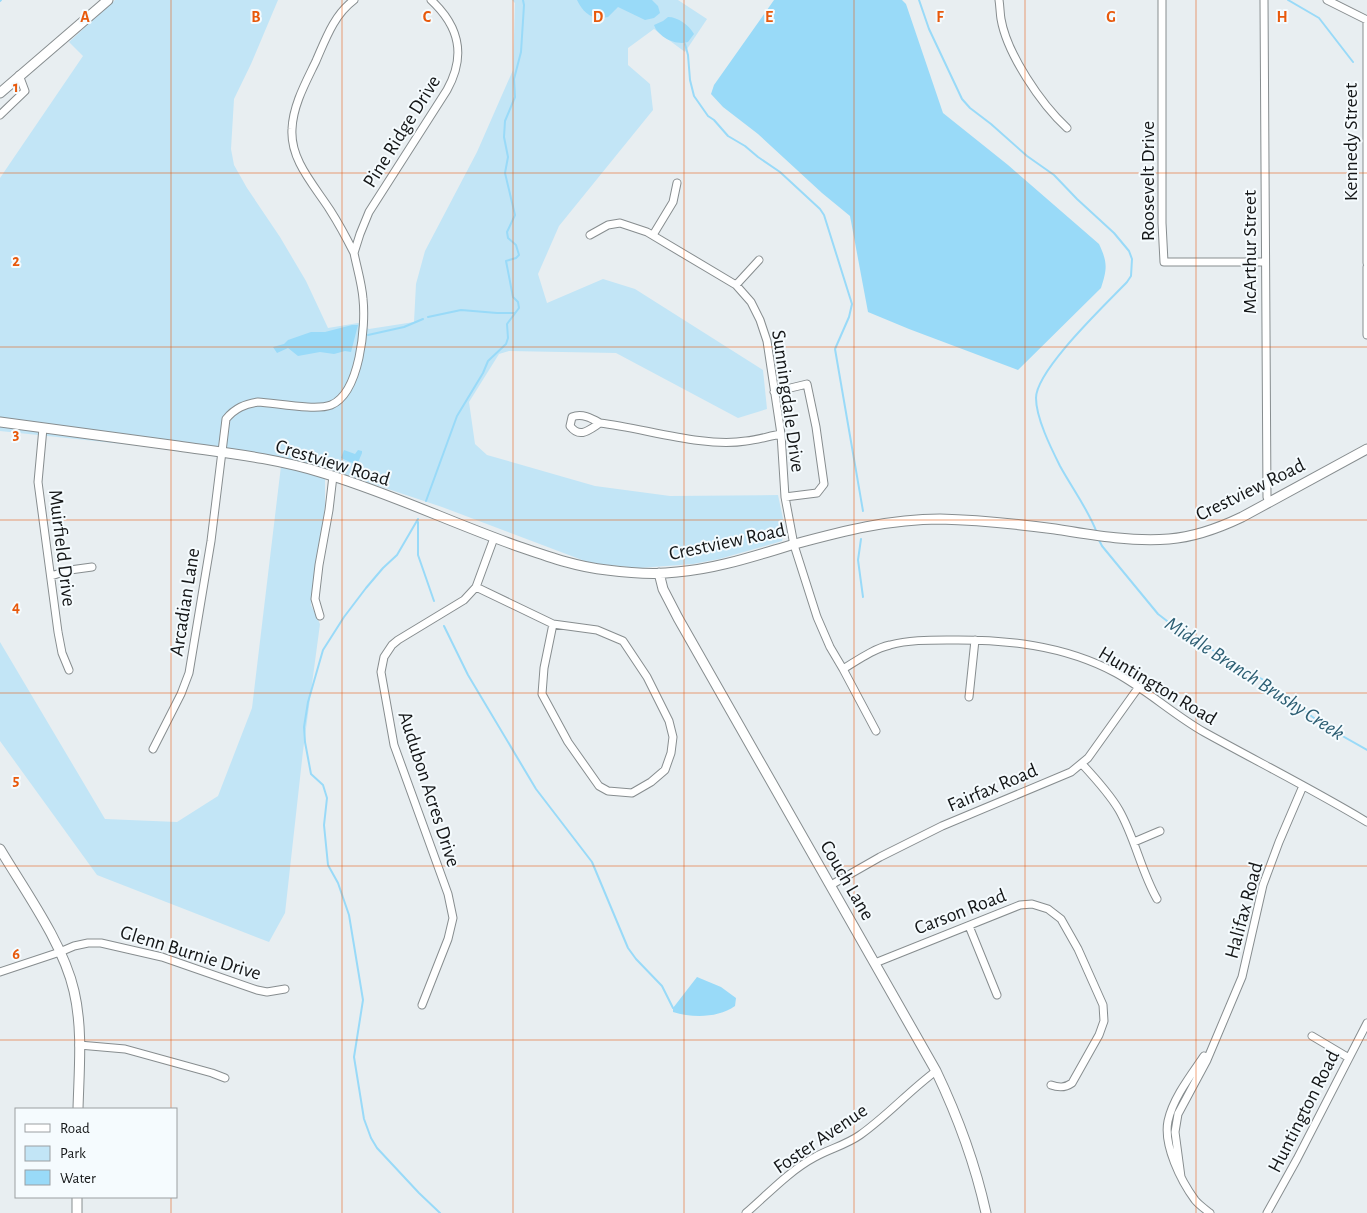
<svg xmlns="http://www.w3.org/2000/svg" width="1367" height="1213" viewBox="0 0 1367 1213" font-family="'Alegreya Sans',sans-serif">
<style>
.green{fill:#c2e5f6}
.water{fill:#99daf8}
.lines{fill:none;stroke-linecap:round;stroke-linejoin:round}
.stream{stroke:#99daf8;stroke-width:2}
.minor-casing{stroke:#878d8f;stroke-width:9}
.tertiary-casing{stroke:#878d8f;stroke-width:11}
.minor{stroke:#fff;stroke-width:7}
.tertiary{stroke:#fff;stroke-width:9}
.grid{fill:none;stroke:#e8590c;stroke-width:1;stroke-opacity:0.55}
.labels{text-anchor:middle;stroke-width:4;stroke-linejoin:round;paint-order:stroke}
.street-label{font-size:20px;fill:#141617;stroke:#f5fbfe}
.water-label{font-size:21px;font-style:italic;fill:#2c5e73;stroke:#f5fbfe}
.grid-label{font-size:16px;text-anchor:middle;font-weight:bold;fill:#e8590c;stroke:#f5fbfe;stroke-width:4;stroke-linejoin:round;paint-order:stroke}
</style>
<rect width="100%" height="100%" fill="#e8eef1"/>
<path class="green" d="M115,0H278L251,64L234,99L231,149L234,165L247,188L280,237L306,281L328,328L358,323L369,329L414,322L416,284L425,251L477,152L513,70L515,3L512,0H678L707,19L685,52L654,29L628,48V65L650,84L653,110L559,226L538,274L547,303L603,279L635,289L763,370L767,409L738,418L616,353L509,351L499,354L469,402L475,444L487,455L595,486L670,496L778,495L785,528L782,541L719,559L693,564L639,568L590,563L442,507L328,469L325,477V506L311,605L320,624L303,751L285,913L269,942L97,875L0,741V642L105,819L177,822L218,796L252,708L281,466L152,447L0,431V178L83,56L69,42Z"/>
<path class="water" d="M577,0H652L658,6L660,13L654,18L645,20L618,7L608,17C593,21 583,13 577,0Z
M774,0H902L906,4L943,113L1008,165L1099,244C1108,263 1107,269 1101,288L1018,370L909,329L868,312L850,216L822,193L758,134L723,107L711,94L714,85Z
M668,17C678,17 689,25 694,34L688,42C676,46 658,37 654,25L663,21Z
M352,325H358L351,352L345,351L334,354L320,352L298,356L288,348L277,353L273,347L284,344L288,340L311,332H325Z
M344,450L355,454L358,450L362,451V453L357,465L341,458Z
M697,977L721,987L736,998L735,1006C718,1018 693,1018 673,1012V1008Z"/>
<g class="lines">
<path class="stream" d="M919,0L929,29L962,99L970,108L991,124L1027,156L1054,175L1077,199L1114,233L1129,251L1132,259L1131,276L1127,282C1106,304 1036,370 1036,398C1036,418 1051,448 1060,466C1072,488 1088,509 1097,533
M1288,0L1319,18L1353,62
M0,1L1,0
M685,44L688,55L690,80L694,96L708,116L714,120L728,136L745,146L758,157L780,172L820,209L824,215L852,304L849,317L835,349L863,511
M428,317L461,310L497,313H514
M368,335L404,327L423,319
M426,501L457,416L483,373L488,361L506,344L508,338L507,324L519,308L518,302L513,297L506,261L516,258L519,255L516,245L508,238L507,232L515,215L505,173L508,157L504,137L505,121L515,97L514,79L521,52L524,5L523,0
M418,519L397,555L383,568L366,588L344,617L323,650L308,702L304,727L305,742L311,774L323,785L327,798L324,825L328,865L338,883L349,915L363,1000L354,1057L364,1119L371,1138L377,1148L419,1193L440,1213
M418,522V555L434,601
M861,539L858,560L863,597
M1099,540L1102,546L1158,614L1180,631L1267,682L1323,725L1367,750
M444,626L468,675L536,789L592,862L628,948L636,959L662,986L673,1008"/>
<g class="minor-casing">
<path id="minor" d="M354,0C334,15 326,38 316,61C306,82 293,105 292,129C290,160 314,185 330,210C339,224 347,239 354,253L360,234L369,212L447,90C466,56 460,27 431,0
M999,0C1000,6 1000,13 1001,19C1007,54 1041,104 1067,128
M1162,0V223L1164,262H1265
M1264,0L1267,497L1269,503
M1327,0L1367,20
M1367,20V263
M0,115L25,91L19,75
M590,235L608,225L620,223L647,232L736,285L751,302L760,320L767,341L781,434L785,497L794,545L817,617L830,647L843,669C858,660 873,649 890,645C908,640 928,640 947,640C1005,639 1064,645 1116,673C1147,690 1174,715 1204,732C1258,762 1314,790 1367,822
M653,235L673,202L677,183
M1367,267V335
M736,285L759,260
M774,392L807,384L816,427L824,484L817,493L785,497
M600,423C589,430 580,439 570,426L572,417C582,413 591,418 600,423C644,428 703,448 746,441C758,440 769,436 781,434
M43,428L38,482L58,632L62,653L69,670
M51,576L70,570L92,567
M476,587L553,624L597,630L623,641L647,677L669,721L673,737L671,753L665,770L651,782L632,793L608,791L599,786L568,742L542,694L544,668L553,624
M320,616L315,599L319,565L329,510L333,476
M843,669L876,731
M969,697L975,640
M153,749L181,694L189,673L211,541L226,419C235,408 245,404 258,402C276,403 316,411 331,405C360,393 366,326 363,299C362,284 357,268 354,253
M1082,764C1095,778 1109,793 1119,810C1135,838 1141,871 1157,899
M1134,842L1160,831
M831,885L880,857L942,826L1071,772L1088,758L1138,688
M969,926L997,995
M875,963L1020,905L1032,904L1048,909L1061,919L1078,949L1103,1005L1104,1021L1099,1035L1072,1083C1065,1088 1059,1088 1051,1085
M0,972L60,952L74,946L88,943H101L162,957L257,990L267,992L285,989
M422,1005L448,939L453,918L448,894L394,745L381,672L384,657L392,645L398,640L464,600L476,587L494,538
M1312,1036L1349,1058
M79,1045L125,1049L212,1073L225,1078
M1204,1056C1191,1075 1173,1098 1168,1121C1163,1145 1181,1181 1195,1200C1199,1205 1205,1209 1210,1213
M1181,1177L1175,1132L1178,1114L1207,1060L1242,977L1263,885L1279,842L1303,786
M746,1213C768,1194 789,1171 815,1157C829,1149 846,1145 860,1135C887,1116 909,1091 936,1071
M1267,1213L1297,1159L1367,1023"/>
</g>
<g class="tertiary-casing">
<path id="tertiary" d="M0,93L108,0
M0,422C59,430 119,438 178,446C226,453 275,458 323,473C390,493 454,524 520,547C549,557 577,567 607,570C630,573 654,575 677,572C717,569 757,555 795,544C843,531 890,519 940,519C978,520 1017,524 1055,529C1092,535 1131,542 1169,539C1195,537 1219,528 1242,517L1367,449
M659,573L663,589L678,618L936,1071C958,1117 975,1163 986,1213
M0,849C25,891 63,943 74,991C83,1029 79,1070 78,1109
M77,1213V1197"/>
</g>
<use href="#minor" class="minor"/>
<use href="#tertiary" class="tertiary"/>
</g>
<path class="grid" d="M171,0V1109M342,0V1213M513,0V1213M684,0V1213M854,0V1213M1025,0V1213M1196,0V1213M0,173H1367M0,347H1367M0,520H1367M0,693H1367M0,866H1367M0,1040H1367M171,1197V1213"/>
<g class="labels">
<g class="street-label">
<text transform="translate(401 131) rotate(-58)" y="7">Pine Ridge Drive</text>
<text transform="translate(1350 142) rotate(-90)" y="7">Kennedy Street</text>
<text transform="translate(1147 181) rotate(-90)" y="7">Roosevelt Drive</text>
<text transform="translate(1249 252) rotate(-90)" y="7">McArthur Street</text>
<text transform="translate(789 401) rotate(82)" y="7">Sunningdale Drive</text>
<text transform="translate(333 462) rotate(17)" y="7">Crestview Road</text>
<text transform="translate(1250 489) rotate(-26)" y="7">Crestview Road</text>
<text transform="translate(727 541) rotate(-12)" y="7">Crestview Road</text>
<text transform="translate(63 548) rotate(83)" y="7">Muirfield Drive</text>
<text transform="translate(184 602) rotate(-81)" y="7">Arcadian Lane</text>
<text transform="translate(1158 685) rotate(31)" y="7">Huntington Road</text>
<text transform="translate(992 787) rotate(-23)" y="7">Fairfax Road</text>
<text transform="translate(430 789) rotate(72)" y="7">Audubon Acres Drive</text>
<text transform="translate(848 880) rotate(60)" y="7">Couch Lane</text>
<text transform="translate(1243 910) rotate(-75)" y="7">Halifax Road</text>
<text transform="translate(960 911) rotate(-21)" y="7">Carson Road</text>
<text transform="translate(191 952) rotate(17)" y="7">Glenn Burnie Drive</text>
<text transform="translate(1303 1111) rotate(-63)" y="7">Huntington Road</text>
<text transform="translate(820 1138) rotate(-34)" y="7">Foster Avenue</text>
</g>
<g class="water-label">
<text transform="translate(1255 678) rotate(33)" y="7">Middle Branch Brushy Creek</text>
</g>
</g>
<g class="grid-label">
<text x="85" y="22">A</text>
<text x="256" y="22">B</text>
<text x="427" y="22">C</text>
<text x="598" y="22">D</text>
<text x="769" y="22">E</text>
<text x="940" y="22">F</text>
<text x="1111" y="22">G</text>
<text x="1282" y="22">H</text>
<text x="16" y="92">1</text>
<text x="16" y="266">2</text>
<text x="16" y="439">3</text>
<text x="16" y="612">4</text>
<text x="16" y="785">5</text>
<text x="16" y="959">6</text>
</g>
<rect x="15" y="1108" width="162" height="90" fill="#f5fbfe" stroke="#9b9fa2"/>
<rect x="25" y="1124" width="25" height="8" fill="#ffffff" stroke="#9b9fa2"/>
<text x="60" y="1133" font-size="15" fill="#141617">Road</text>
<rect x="25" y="1146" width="25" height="15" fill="#c2e5f6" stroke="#9b9fa2"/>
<text x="60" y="1158" font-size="15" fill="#141617">Park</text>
<rect x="25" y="1170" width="25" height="15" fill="#99daf8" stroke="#9b9fa2"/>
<text x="60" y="1183" font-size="15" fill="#141617">Water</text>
</svg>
